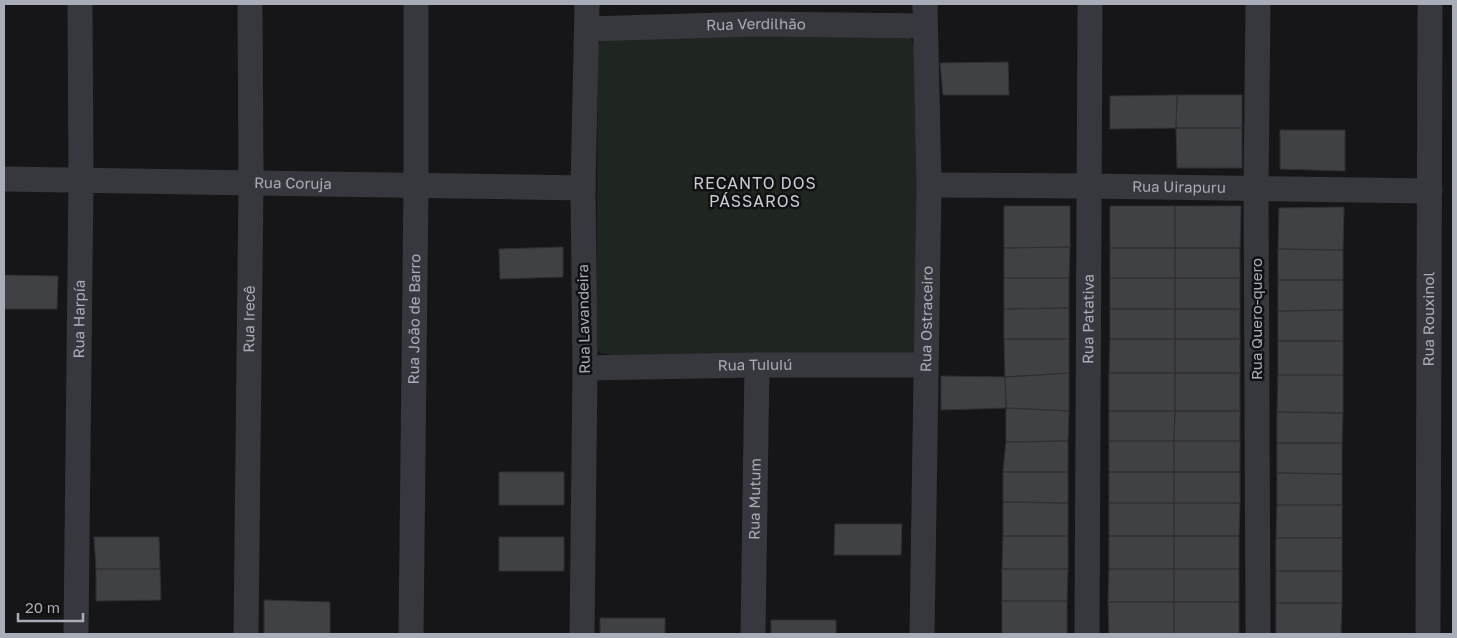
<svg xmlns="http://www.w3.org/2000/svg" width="1457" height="638" viewBox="0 0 1457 638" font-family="'Golos Text',sans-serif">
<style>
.green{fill:#1e261f}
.building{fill:#404145;stroke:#303034}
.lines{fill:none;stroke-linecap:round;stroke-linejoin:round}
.minor{stroke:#37383d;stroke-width:25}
.labels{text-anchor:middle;stroke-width:5;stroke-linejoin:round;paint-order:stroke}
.street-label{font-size:15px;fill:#a8adb8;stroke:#111113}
.neighbourhood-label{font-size:16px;letter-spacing:1px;fill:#c9ccd4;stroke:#111113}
</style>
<rect width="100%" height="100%" fill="#161618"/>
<path class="green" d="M903,33L911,39L916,50L917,345L912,356H618L601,353L596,350L598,47L602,39Z"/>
<path class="building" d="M1008,62L1009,95H943L940,63Z
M1177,95H1242V128H1176Z
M1177,95L1176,128L1110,129V96Z
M1176,128H1242V168H1177Z
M1280,130H1345V171L1280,169Z
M1004,206H1070V247L1004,248Z
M1110,206H1175V248H1110Z
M1175,206H1241L1240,248H1175Z
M1344,207L1343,250L1278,249L1279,208Z
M563,247V277L500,279L499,249Z
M1070,247L1069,278H1004V248Z
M1110,248H1175V278H1110Z
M1175,248H1240V278H1175Z
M1278,249L1343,250V280H1278Z
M4,275L58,276L57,309H4Z
M1004,278H1069V308L1004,309Z
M1110,278H1175V309H1110Z
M1175,278H1240V309H1175Z
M1278,280H1343V310L1278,311Z
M1069,308V339H1004V309Z
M1110,309H1175V339H1110Z
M1175,309H1240V339H1175Z
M1343,310V341H1278V311Z
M1004,339H1069V373L1005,377Z
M1110,339H1175V373H1109Z
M1175,339H1240V373H1175Z
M1278,341H1343V375H1278Z
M1069,373V411L1006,408L1005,377Z
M1109,373H1175V411H1109Z
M1175,373H1240V411H1175Z
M1278,375H1343V413L1277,412Z
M941,376L1005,377L1006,408L941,410Z
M1006,408L1069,411L1068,441L1006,442Z
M1109,411H1175L1174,441H1109Z
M1175,411H1240V441H1174Z
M1277,412L1343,413L1342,443H1277Z
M1068,441V472H1003L1006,442Z
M1109,441H1174V472H1109Z
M1174,441H1240V472H1174Z
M1277,443H1342V474L1277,473Z
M499,472H564V505H499Z
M1003,472H1068V503L1003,502Z
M1109,472H1174V503H1109Z
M1174,472H1240V503H1174Z
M1277,473L1342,474V505H1277Z
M1003,502L1068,503V536H1003Z
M1109,503H1174V536H1109Z
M1174,503H1240L1239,536H1174Z
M1277,505H1342V538H1276Z
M835,524H902L901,555H834Z
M1003,536H1068V569H1002Z
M1109,536H1174V569H1109Z
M1174,536H1239V569H1174Z
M94,537H159L160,569H96Z
M499,537H564V571H499Z
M1276,538H1342V571H1276Z
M96,569H160L161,600L96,601Z
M1002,569H1068L1067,601H1002Z
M1109,569H1174V602H1108Z
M1174,569H1239V602H1174Z
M1276,571H1342V603H1276Z
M264,600L330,602V634H264Z
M1002,601H1067V634H1002Z
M1108,602H1174V634H1109Z
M1174,602H1239V634H1174Z
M1276,603H1342L1341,634H1276Z
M600,618H665V634H600Z
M771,620H836V634H771Z"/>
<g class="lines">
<g class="minor">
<path id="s1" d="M587,29L756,24L925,26"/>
<path id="s2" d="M4,179L583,188"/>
<path id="s3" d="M929,185L1089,186L1430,191"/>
<path id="s4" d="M585,368L757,365H925"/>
<path id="s5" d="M76,634L81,179L80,4"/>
<path id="s6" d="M246,634L251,182L250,4"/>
<path id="s7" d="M411,634L416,186V4"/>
<path d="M582,634L585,368L583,188L587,4"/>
<path id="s8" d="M753,634L757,365"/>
<path id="s9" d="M922,634L929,185L925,4"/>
<path id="s10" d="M1087,634L1090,4"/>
<path d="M1258,634L1256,188L1258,4"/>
<path id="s11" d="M1428,634L1430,4"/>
</g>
</g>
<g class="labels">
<g class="street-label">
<text dy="5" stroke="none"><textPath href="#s1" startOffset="169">Rua Verdilhão</textPath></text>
<text dy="5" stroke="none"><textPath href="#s2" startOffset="289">Rua Coruja</textPath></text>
<text dy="5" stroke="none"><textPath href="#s3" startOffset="250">Rua Uirapuru</textPath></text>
<text dy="5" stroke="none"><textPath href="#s5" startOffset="315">Rua Harpía</textPath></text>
<text dy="5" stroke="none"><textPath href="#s6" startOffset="315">Rua Irecê</textPath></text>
<text dy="5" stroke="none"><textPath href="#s7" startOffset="315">Rua João de Barro</textPath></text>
<text transform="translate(584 319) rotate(-91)" y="5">Rua Lavandeira</text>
<text dy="5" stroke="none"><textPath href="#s9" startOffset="315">Rua Ostraceiro</textPath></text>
<text dy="5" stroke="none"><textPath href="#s10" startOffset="315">Rua Patativa</textPath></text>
<text transform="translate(1257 319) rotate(-90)" y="5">Rua Quero-quero</text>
<text dy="5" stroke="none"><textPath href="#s11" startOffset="315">Rua Rouxinol</textPath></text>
<text dy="5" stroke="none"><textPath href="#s4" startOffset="170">Rua Tuiuiú</textPath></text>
<text dy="5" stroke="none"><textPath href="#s8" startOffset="135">Rua Mutum</textPath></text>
</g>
<g class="neighbourhood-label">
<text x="755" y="189">RECANTO DOS<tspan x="755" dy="18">PÁSSAROS</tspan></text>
</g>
</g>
<rect width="1457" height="638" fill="none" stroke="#a8adb8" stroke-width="10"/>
<path d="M18 613v8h65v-8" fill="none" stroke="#a8adb8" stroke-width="2.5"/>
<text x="25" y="613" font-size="15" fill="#a8adb8" stroke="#111113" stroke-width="4" paint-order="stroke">20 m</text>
</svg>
